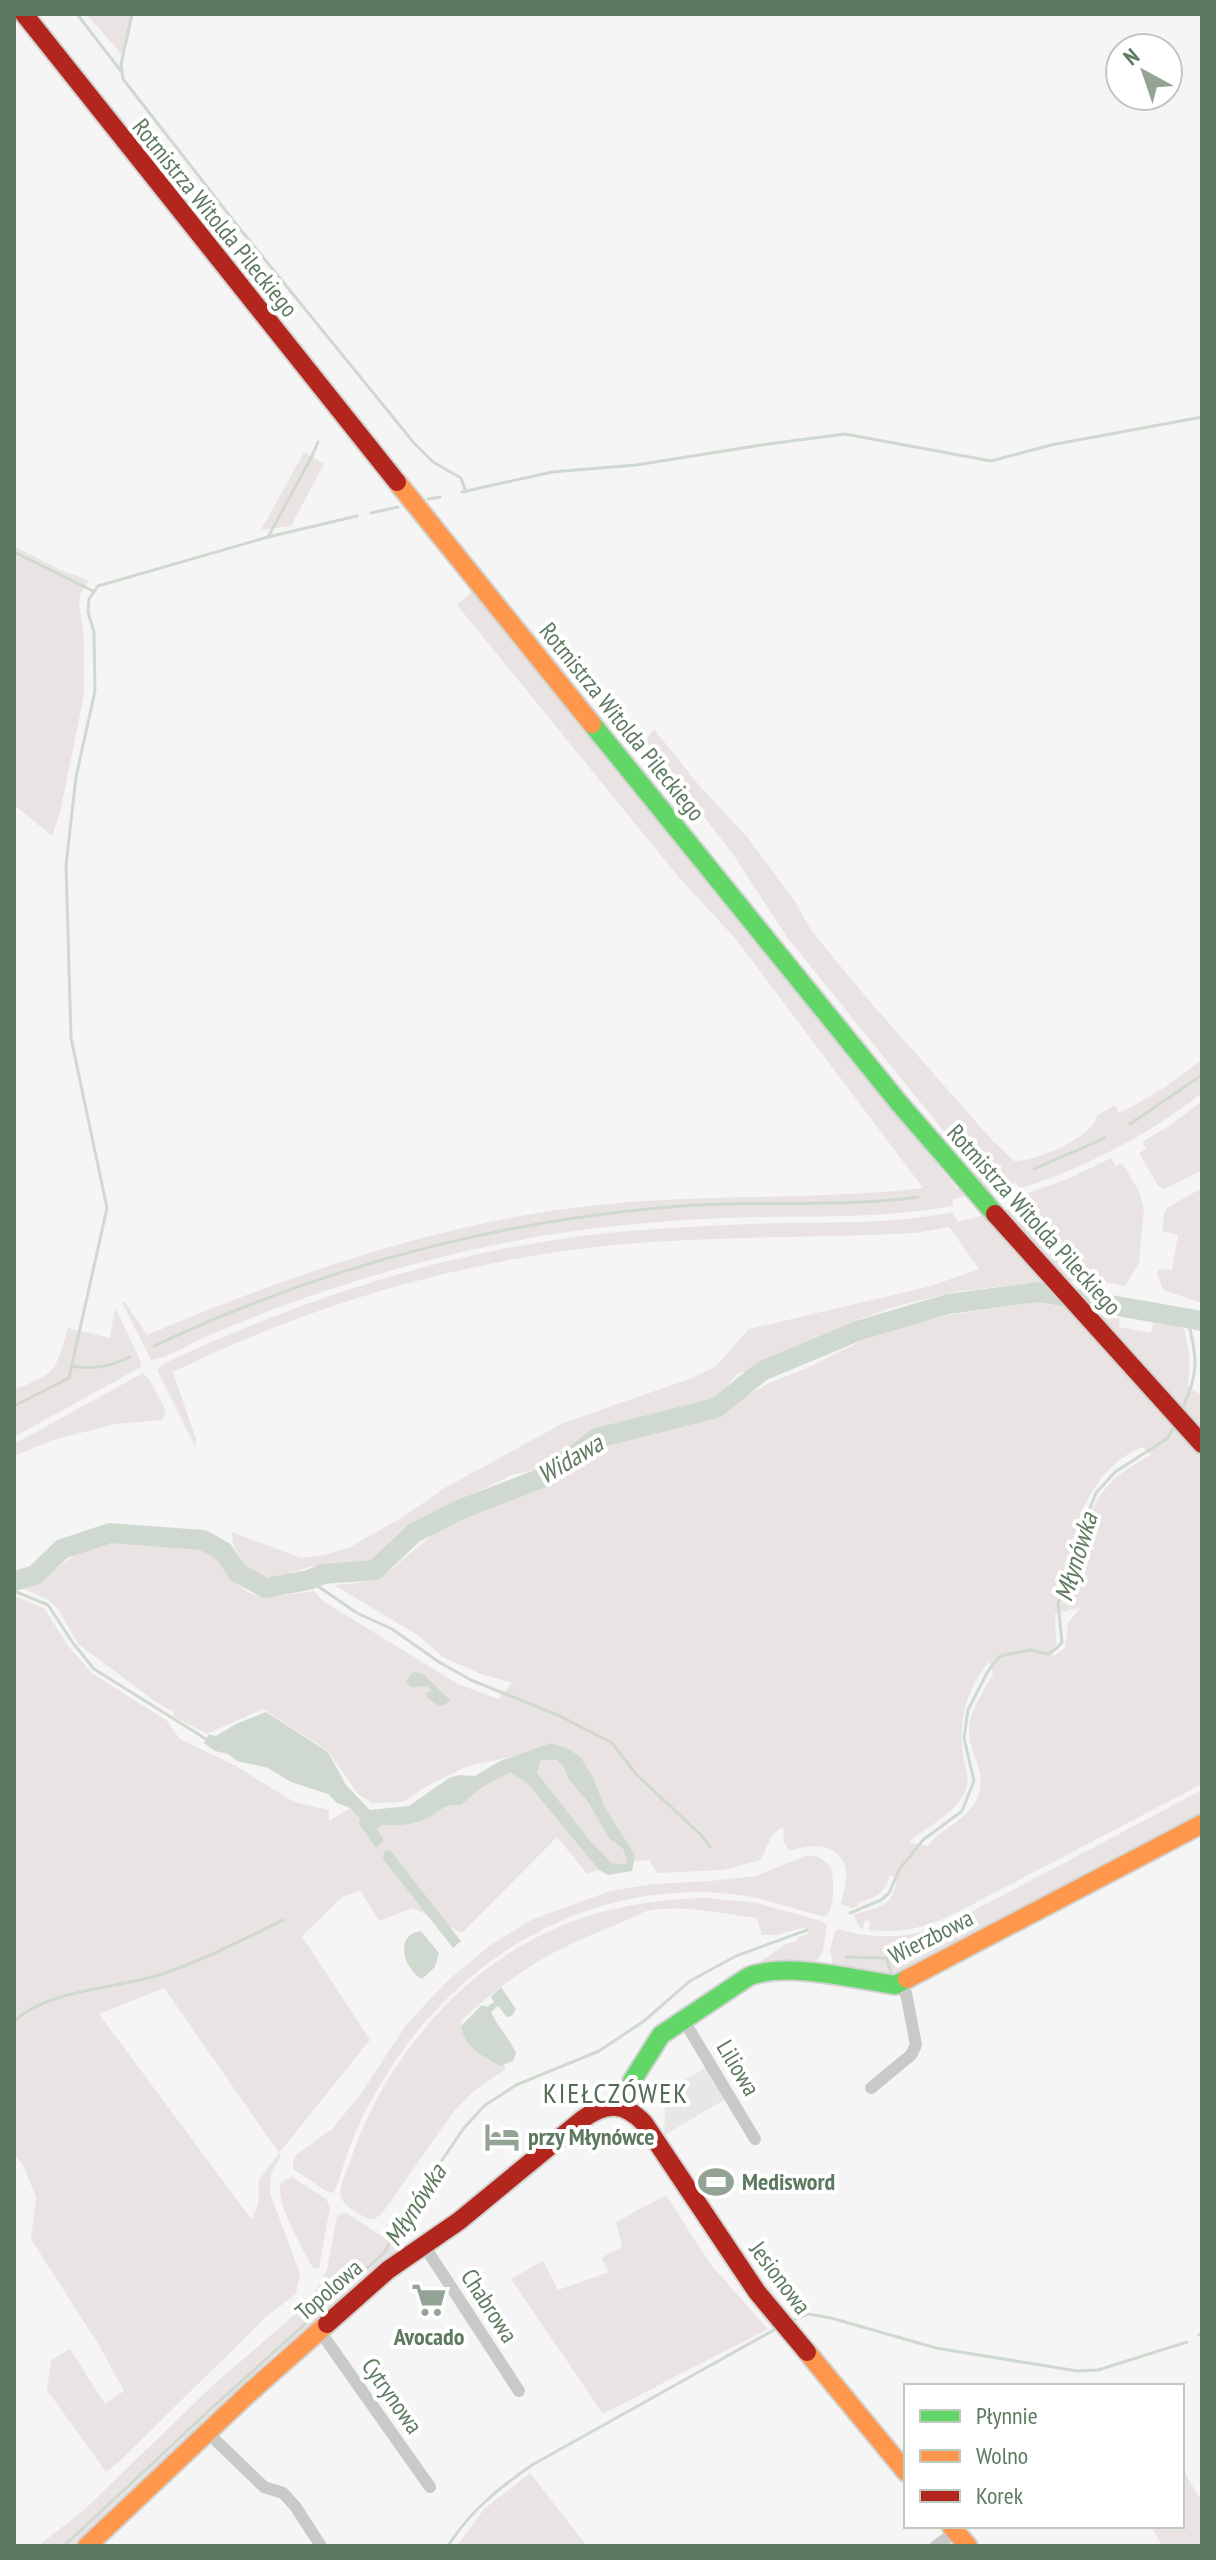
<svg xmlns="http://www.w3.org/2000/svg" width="1216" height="2560" viewBox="0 0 1216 2560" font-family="'PT Sans Narrow',sans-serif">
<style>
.built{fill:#e7e7e5}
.green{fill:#e9e4e3;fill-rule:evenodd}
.water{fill:#d0d9cf;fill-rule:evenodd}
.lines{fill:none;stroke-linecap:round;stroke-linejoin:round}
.stream{stroke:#d0d9cf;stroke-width:3}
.river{stroke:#d0d9cf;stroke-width:20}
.fast-casing{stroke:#d1d3d1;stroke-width:22}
.slow-casing{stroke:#d1d3d1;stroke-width:22}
.jam-casing{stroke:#d1d3d1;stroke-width:22}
.street{stroke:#c8cac8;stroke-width:12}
.fast{stroke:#63d668;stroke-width:18}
.slow{stroke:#ff974d;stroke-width:18}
.jam{stroke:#b3261e;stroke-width:18}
.labels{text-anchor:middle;stroke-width:8;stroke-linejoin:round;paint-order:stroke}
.street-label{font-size:24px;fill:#5d795f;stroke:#fff}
.poi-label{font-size:24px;font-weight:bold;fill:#5d795f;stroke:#fff;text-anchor:start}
.water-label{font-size:26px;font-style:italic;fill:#5f7a5c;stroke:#fff}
.quarter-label{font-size:28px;letter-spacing:2px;fill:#536a55;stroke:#fff}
</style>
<rect width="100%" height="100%" fill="#f6f5f5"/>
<path class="built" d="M707,2067L726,2099L664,2135L665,2103L659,2095Z"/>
<path class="green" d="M86,14H134L124,57Z
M304,452L324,464L291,526L261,530Z
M14,546L63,571L89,580L80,594L79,603L84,640V694L60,813L52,836L14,805Z
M473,591L957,1189L976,1171L786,936L733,854L645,741L654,729L698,784L748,838L794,900L811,930L865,996L993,1141L1014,1161C1036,1161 1093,1138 1097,1115L1115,1105L1119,1113C1150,1098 1176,1081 1202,1059V1093C1147,1136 1085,1168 1019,1189L1016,1183L953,1199V1206C875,1220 802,1215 724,1218C645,1221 566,1230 489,1246C416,1262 344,1283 274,1309C250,1319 225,1328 201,1339C186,1346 168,1358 151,1360L122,1303L125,1302L147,1335C288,1276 436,1223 589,1206C700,1193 813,1201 923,1188L735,938L681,880L457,605Z
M1202,1101V1170L1164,1189L1158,1186L1139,1153L1146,1149L1142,1142L1169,1126Z
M1111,1158L1115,1166L1122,1163L1139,1191L1144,1209L1139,1263L1125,1286L1094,1280L1028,1283L954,1292L901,1305L857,1320L818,1343L769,1360L751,1370L737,1374L716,1399L594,1429L539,1469L512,1475L415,1522L373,1562L359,1567L339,1563L308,1567L280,1577H266L244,1566L233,1544L232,1532L301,1558L324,1555L350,1547L403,1517L443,1489L563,1423L692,1378L716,1366L749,1329L931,1286L979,1269L949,1227L916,1233C819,1238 722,1236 625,1244C469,1258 313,1303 173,1372L196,1439V1448L157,1370L163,1364C317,1291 486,1239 657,1229C697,1226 738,1224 778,1223C839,1222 893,1224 953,1212L958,1222L1022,1205L1019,1196L1068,1179Z
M1202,1188V1303L1163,1290L1157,1273L1158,1269L1172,1270L1178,1235L1162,1231L1164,1213L1168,1207Z
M1038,1302L1120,1319L1119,1327L1151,1333L1153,1323L1175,1325L1184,1329L1190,1358L1188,1386L1199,1394L1202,1387V1784L958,1912C928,1927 902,1934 869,1930L870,1921L865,1920L863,1929L860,1928L853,1915C880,1905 891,1911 897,1878L890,1875C885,1894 875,1898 857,1903L858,1906L852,1908L841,1904C843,1893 849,1876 845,1866C837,1842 809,1844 790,1851L784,1843L783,1827L772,1835L761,1860L723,1870L657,1873L649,1860L632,1862L635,1855L604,1806L594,1779L551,1743L524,1754L468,1766L427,1786L403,1802L372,1803L358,1794L328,1751L263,1709L207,1734L173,1716L174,1712L156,1702L78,1644L58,1609L48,1600L18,1586C27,1583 39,1581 47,1575C58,1568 66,1560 78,1554C120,1533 171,1541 214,1553C249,1606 256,1599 314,1591L323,1601L458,1684L498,1699L512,1683L481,1674L443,1657L419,1636L334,1585L358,1583L382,1577L439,1529L475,1510L556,1483L590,1451L608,1442L719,1416L736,1402L769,1383L809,1367L869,1337L902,1325L955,1314ZM1143,1447L1151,1455C1113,1476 1098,1488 1085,1531H1076C1085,1495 1108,1460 1143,1447ZM1081,1607L1068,1623L1065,1648L1052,1657L1056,1643L1055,1614ZM989,1661L993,1674C984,1691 968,1713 969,1732C969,1754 986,1769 979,1793C972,1818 942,1828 927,1846L909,1842C927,1827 955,1813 965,1792C971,1780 965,1767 963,1755C959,1720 966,1689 989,1661Z
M115,1307L141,1362V1367L14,1437V1390C58,1372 54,1373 68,1328L110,1338Z
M143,1373L150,1380L166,1411L162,1420L116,1424L53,1440L14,1456V1444Z
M14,1596L44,1608L69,1647L92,1673L167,1721L180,1739L234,1765L294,1802L329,1810V1821L350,1808L360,1819L368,1836L381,1825C396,1827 412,1825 426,1819C442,1811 440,1805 461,1805L481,1788L510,1771L527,1783L599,1870L587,1874L557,1837L462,1933L413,1908L379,1921L360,1890L341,1898L302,1936L370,2040L279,2153L281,2156L271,2173L270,2193L300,2274L296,2294L267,2316L122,2459L106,2472L47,2390L51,2360L70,2349L105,2404L124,2391L100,2347L31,2239L36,2197L22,2163L14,2155ZM164,1988L279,2153L259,2180L258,2204L252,2220L99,2014Z
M541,1760H557L563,1766L569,1780L588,1802L616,1844L623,1849L627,1860L625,1864L612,1863L592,1843L537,1773Z
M1202,1790V1819L901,1975L889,1977L834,1970L830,1950L835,1931L838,1929C879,1941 913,1938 952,1922Z
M807,1855L819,1857L831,1867C834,1882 835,1906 826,1917C794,1910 764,1897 731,1894C582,1879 448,1964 376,2092C365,2111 355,2131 348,2152C343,2165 340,2180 334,2192L329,2193L293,2169V2160L296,2155L332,2129L360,2095L407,2024L446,1982L489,1946L531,1920L610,1891L654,1884L710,1881L756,1876Z
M708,1898L757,1903L821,1921L827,1926L823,1951L813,1966L760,1962L784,1945L798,1940V1937L808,1934L806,1927L776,1935H762L757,1918C725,1914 678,1904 647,1911C637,1914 628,1920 618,1924C553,1949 513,1973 462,2020L461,2026L500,2066L504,2064L506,2069L475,2090L454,2111L381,2215L373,2219H369C361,2215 343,2206 341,2197C338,2187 347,2171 350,2162C379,2073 444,1989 526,1943C583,1911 643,1899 708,1898Z
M292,2177L326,2199L330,2207L319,2268H313L311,2265C302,2246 274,2202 281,2182Z
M666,2195L711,2265L768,2329L603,2414L511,2279L543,2261L558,2290L609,2272L601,2258L622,2247L616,2222Z
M345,2212L398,2247L400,2251L79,2546H38L84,2510L211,2387L310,2301L327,2270L337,2216Z
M1182,2468L1202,2502V2546H1162L1151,2526H1182Z
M530,2473L587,2546H457L484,2509Z"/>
<path class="water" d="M413,1672L422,1673L450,1700L447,1704L439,1706L426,1697L427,1693L431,1691L428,1686L411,1687L406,1681Z
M266,1712L328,1752L346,1785L370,1810L409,1806L449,1778L459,1775L475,1776L500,1761L551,1743L569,1749L581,1758L594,1779L604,1806L635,1855L632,1871L608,1875L599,1870L527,1783L510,1772L481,1788L461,1805C440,1805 442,1811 426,1819C412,1825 396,1827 381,1825L377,1829L384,1841L376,1848L359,1824L360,1819L350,1808L337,1803L328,1794L291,1782L268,1768L237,1761L228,1754L215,1751L204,1743L209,1734L216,1736L236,1724ZM541,1760H557L563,1766L569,1780L588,1802L609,1838L623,1849L627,1860L625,1864L612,1863L592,1843L537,1773Z
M390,1850L461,1941L453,1948L383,1859L384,1852Z
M421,1931L439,1953L435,1967L422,1979C403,1969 394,1934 421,1931Z
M501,1987L516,2009L512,2016L507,2017L498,2006L491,2012C498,2027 509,2038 516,2053L513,2061L500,2066C482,2055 465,2049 461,2026L482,2005L487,2007L494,2002L491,1997Z"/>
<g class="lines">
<path class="stream" d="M77,14L121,71
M132,14L121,64L123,79L240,229L414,443L433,462L461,478L466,492
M462,492L552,472L636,465L768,444L845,434L991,461L1051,445L1202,417
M428,499L440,497
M371,513L398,507
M268,537L312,456L318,442
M14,552L93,591
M1130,1124L1202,1075
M1034,1169L1105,1138
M154,1346C320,1268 498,1220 681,1206C760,1200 840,1208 918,1197
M72,1366C94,1370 111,1366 130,1357
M14,1406L69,1378L107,1208L71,1038L66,865L76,777L95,691L94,632L88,612L89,599L98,586L268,537L357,516
M1182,1409C1201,1370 1196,1356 1187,1316
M309,1580L357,1613L392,1629L439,1662L471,1680L560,1716L612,1743L637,1775L702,1836L710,1847
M14,1591L48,1605L73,1643L94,1669L206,1739
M850,1913L881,1900L889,1893L899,1870L923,1840L962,1811L974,1781L964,1738L968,1710L988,1671L1000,1656L1030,1650L1048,1654L1056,1649L1062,1642L1058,1603L1082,1529L1096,1493L1115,1472L1168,1438L1174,1426
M846,1957L886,1958
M893,1977L886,1958L920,1952L950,1938
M14,2021C51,1988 119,1989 165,1973C206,1959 244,1939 283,1920
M791,2321L808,2314L831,2318L936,2348L1077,2371L1098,2370L1187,2342
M1199,2335L1202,2333
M64,2546L214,2406L384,2253L410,2207L464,2128L484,2106L516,2085L599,2051L644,2021L690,1981L736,1956L807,1930
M448,2546C470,2511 499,2488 532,2465L774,2330"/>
<path class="river" d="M14,1581L35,1575L62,1549L110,1533L203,1540L224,1552L238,1573L266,1588L309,1580L323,1574L375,1570L414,1533L459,1510L547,1476L597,1438L716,1408L762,1371L860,1330L948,1304L1038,1292L1202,1321"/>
<g class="fast-casing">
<path id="fast" d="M592,724L899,1103L995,1214
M625,2107L632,2081L661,2035L748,1977C785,1961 854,1979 895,1985L907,1979"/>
</g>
<g class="slow-casing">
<path id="slow" d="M397,482L592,724
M907,1979L1202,1824
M807,2352L906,2472
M951,2526L968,2546
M87,2546L249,2393L327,2324"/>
</g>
<g class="jam-casing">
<path id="jam" d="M24,14L397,482
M995,1214L1202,1444
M327,2324L388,2270L459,2221L583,2119C606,2102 624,2102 644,2123L757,2292L807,2352"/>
</g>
<path class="street" d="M683,2019L755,2139
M871,2088L911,2055L916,2045L906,1993L895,1985
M423,2244L519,2391
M319,2330L430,2487
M207,2432L264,2487L283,2493L295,2506L321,2546
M936,2546L956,2532"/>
<use href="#fast" class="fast"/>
<use href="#slow" class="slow"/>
<use href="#jam" class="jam"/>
</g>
<defs>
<g id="hotel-bare" transform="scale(2.76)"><path d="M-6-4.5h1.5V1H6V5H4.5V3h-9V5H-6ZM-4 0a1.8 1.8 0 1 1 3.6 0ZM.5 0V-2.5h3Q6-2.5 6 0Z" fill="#93a494" stroke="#fff" stroke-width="2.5" paint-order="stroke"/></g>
<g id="stadium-bare" transform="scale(2.76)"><path d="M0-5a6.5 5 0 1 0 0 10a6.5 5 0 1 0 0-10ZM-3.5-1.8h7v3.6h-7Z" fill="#93a494" stroke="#fff" stroke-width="2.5" paint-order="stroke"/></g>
<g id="supermarket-bare" transform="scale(2.76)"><path d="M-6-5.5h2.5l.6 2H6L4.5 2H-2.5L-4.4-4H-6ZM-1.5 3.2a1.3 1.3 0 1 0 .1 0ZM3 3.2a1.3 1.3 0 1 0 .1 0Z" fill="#93a494" stroke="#fff" stroke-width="2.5" paint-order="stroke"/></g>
</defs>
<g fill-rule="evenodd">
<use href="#hotel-bare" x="502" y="2137"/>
<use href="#stadium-bare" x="716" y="2182"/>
<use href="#supermarket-bare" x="429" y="2300"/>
</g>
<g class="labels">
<g class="street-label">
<text transform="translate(215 218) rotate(51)" y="8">Rotmistrza Witolda Pileckiego</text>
<text transform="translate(622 722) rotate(51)" y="8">Rotmistrza Witolda Pileckiego</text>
<text transform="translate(1034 1220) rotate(48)" y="8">Rotmistrza Witolda Pileckiego</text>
<text transform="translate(931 1937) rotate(-27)" y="8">Wierzbowa</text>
<text transform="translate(738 2068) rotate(59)" y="8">Liliowa</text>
<text transform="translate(780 2278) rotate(53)" y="8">Jesionowa</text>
<text transform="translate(329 2290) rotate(-41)" y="8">Topolowa</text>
<text transform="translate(489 2306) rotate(57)" y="8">Chabrowa</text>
<text transform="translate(392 2396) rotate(55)" y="8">Cytrynowa</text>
</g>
<g class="poi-label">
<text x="528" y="2145">przy Młynówce</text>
<text x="742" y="2190">Medisword</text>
<text x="429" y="2345" text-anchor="middle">Avocado</text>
</g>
<g class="water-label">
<text transform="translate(570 1459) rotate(-31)" y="9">Widawa</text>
<text transform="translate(1076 1557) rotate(-73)" y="9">Młynówka</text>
<text transform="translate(415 2205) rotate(-57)" y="9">Młynówka</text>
</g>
<g class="quarter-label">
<text x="616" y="2103">KIEŁCZÓWEK</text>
</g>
</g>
<rect width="1216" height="2560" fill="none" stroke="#5d795f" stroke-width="32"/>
<rect x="904" y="2384" width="280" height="144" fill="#ffffff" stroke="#bec9bf" stroke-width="2"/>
<rect x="920" y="2410" width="40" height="12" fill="#63d668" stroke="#bec9bf" stroke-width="2"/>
<text x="976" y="2424" font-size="24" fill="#5d795f">Płynnie</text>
<rect x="920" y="2450" width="40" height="12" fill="#ff974d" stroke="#bec9bf" stroke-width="2"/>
<text x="976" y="2464" font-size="24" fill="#5d795f">Wolno</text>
<rect x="920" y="2490" width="40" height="12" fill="#b3261e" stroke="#bec9bf" stroke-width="2"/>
<text x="976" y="2504" font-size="24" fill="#5d795f">Korek</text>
<g transform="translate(1144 72) rotate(320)"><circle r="38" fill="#ffffff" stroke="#bec9bf" stroke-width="2"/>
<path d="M0-6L14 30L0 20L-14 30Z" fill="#93a494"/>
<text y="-12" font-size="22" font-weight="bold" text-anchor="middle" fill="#5d795f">N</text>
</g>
</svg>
